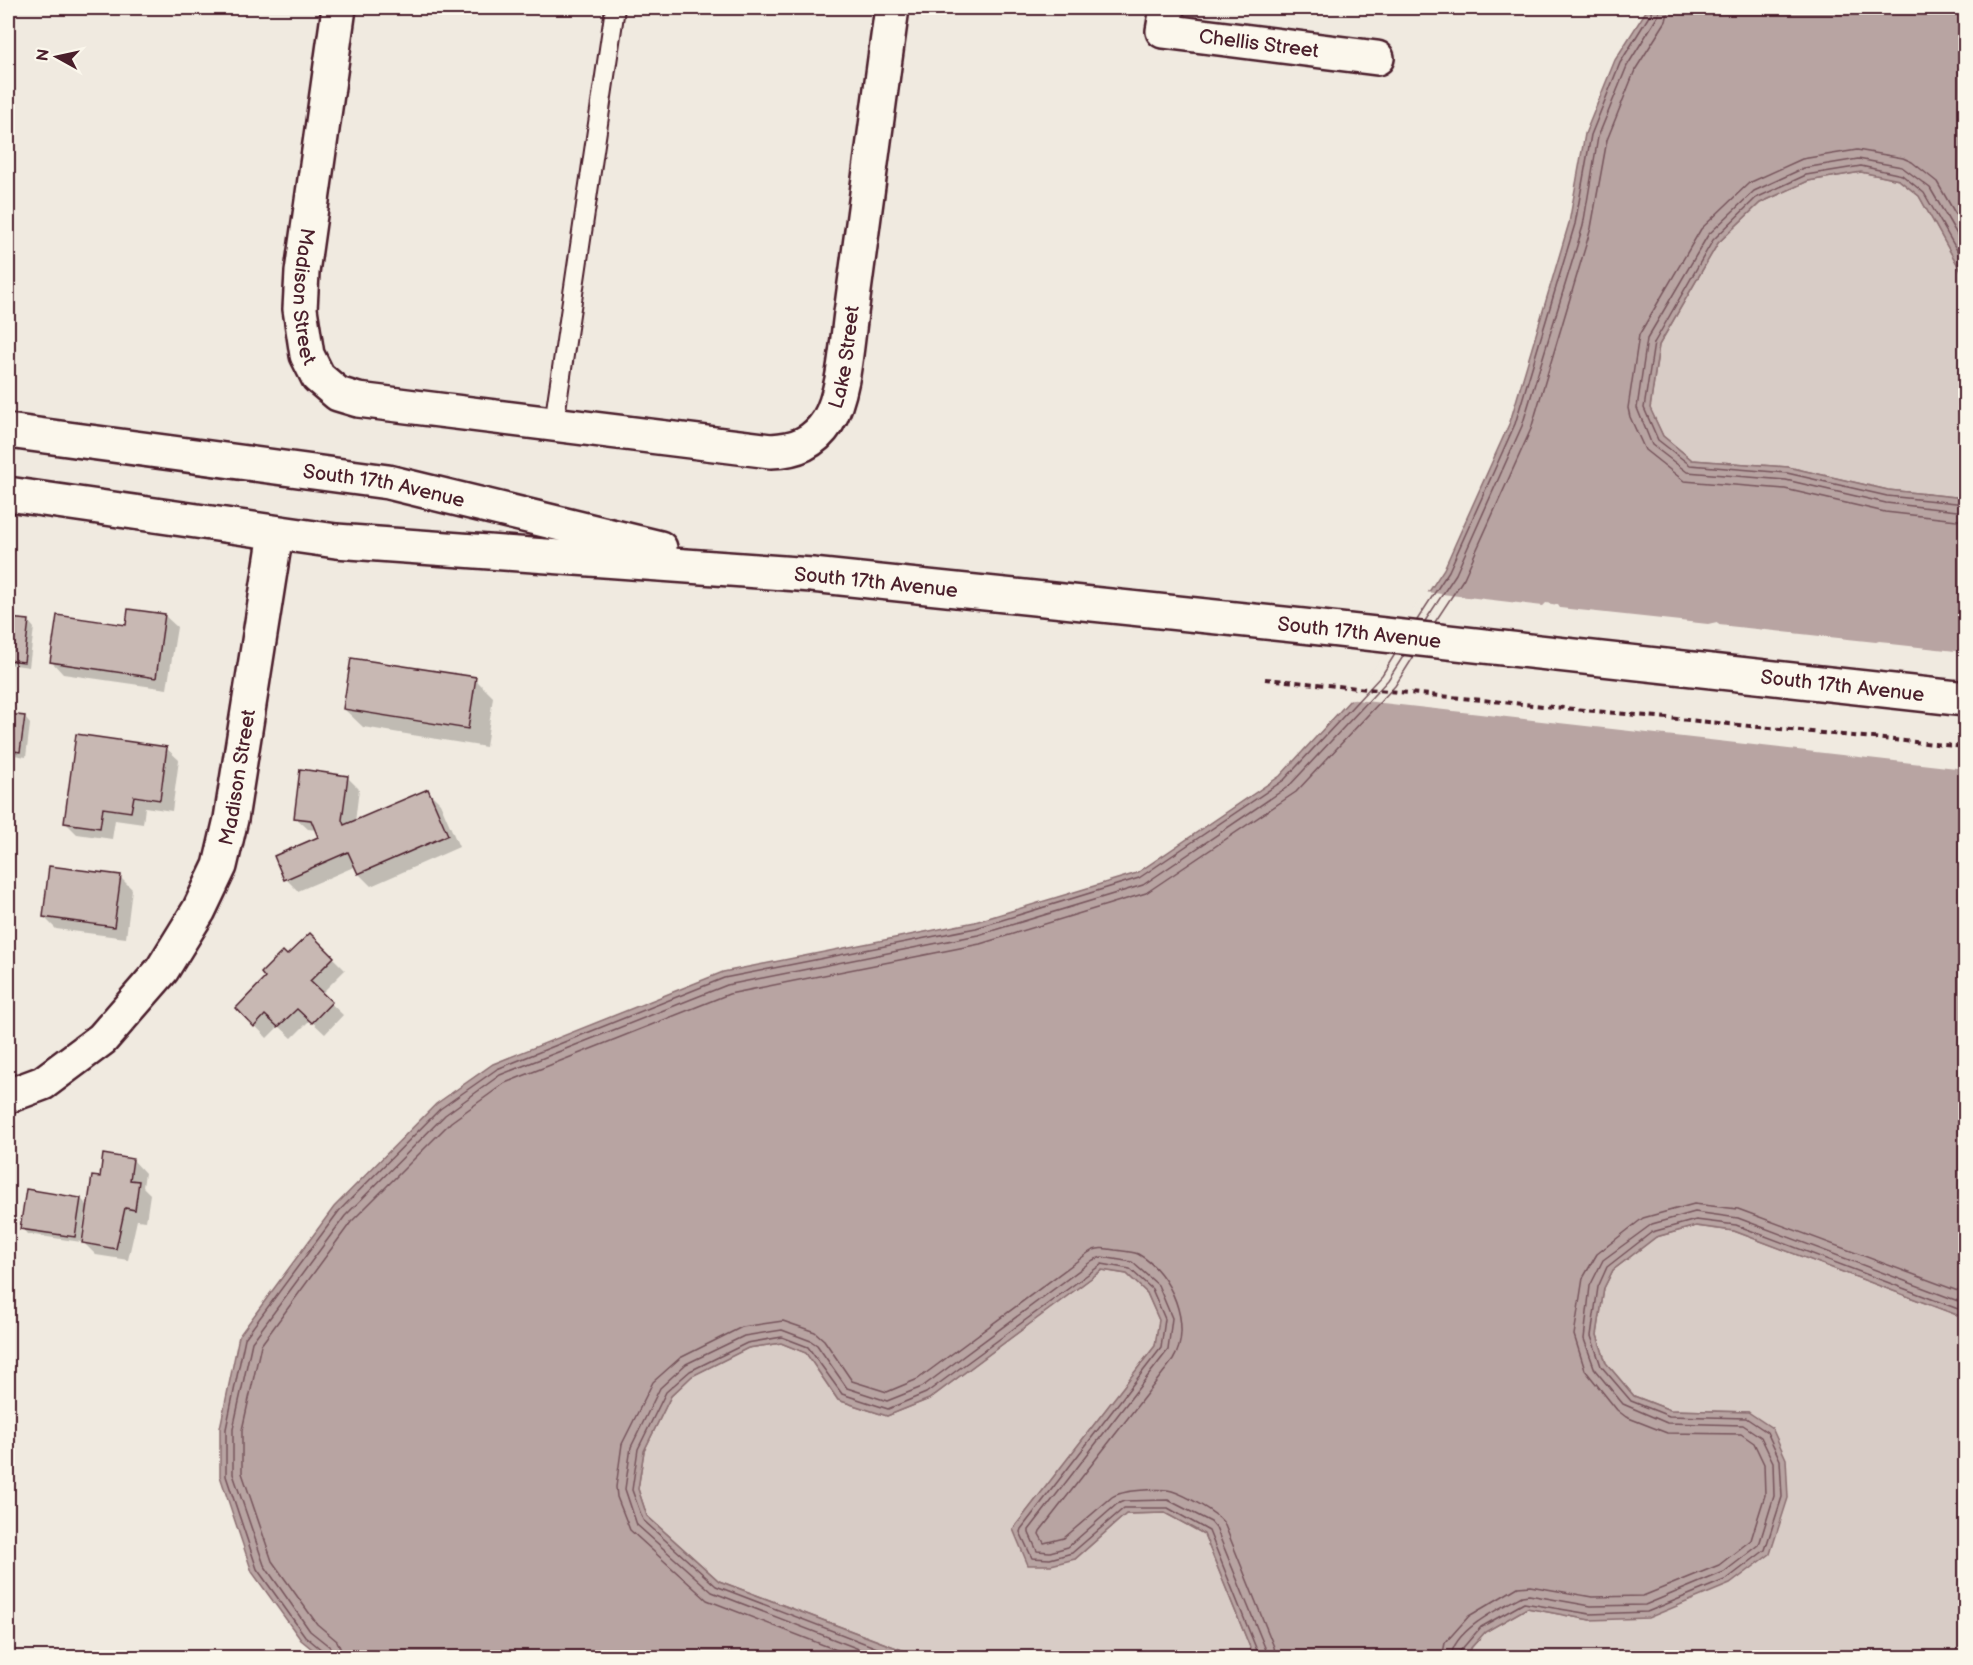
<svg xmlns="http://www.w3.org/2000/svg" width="1973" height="1665" viewBox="0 0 1973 1665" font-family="'Balsamiq Sans',sans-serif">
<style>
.green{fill:#d8ccc6;stroke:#917678;stroke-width:1.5}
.water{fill:#b8a4a2;stroke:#8c6f72;stroke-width:1.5}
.pier{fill:#f0eae0}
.shadow{fill:#0003}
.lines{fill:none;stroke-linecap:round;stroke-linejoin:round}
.shore{stroke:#76545b;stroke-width:1.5}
.building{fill:#c8b8b3;stroke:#4a1f2b;stroke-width:1.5}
.lane-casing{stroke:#4a1f2b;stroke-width:22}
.street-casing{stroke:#4a1f2b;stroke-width:38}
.secondary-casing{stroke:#4a1f2b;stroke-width:38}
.path{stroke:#4a1f2b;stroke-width:4;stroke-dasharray:6 4.5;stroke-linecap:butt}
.lane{stroke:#fbf7ec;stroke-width:18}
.street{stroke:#fbf7ec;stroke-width:33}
.secondary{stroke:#fbf7ec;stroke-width:33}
.labels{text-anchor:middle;stroke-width:4.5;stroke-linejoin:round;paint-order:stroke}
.street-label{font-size:20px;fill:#4a1f2b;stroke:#fbf7ec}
</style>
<rect width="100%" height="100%" fill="#f0eae0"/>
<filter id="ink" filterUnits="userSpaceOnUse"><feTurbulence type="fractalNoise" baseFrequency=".0167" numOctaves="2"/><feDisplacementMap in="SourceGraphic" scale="12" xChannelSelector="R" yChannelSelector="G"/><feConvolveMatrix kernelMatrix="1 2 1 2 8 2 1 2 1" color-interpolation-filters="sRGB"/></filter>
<g filter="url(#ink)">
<path class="green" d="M1861,172L1899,180L1919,196L1965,278V498L1888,490L1788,467L1692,460L1663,436L1650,409L1659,345L1718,243L1760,203L1808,181Z
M1696,1226L1734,1231L1965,1318V1657L1462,1658L1485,1632L1527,1608L1590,1620L1748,1412L1670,1410L1634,1396L1606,1363L1597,1335L1604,1288L1613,1270L1656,1237Z
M1102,1270L1127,1274L1147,1293L1159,1320L1155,1346L1013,1529L1075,1559L1126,1514L1165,1513L1204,1534L1254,1657H911L907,1652L719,1581L647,1516L638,1489L644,1451L671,1396L692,1376L748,1348L781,1343L806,1353L838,1400L887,1416L929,1399Z"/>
<path class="water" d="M1648,8H1965V278L1919,196L1899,180L1861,172L1808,181L1760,203L1718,243L1659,345L1650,408L1663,436L1692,460L1788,467L1888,490L1965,498V1318L1734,1231L1696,1226L1656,1237L1613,1270L1604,1288L1597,1335L1606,1363L1634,1396L1670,1410L1748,1412L1772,1428L1786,1459L1788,1498L1770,1554L1730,1584L1648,1618L1590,1620L1527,1608L1485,1632L1462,1658L1254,1657L1204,1534L1165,1513L1126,1514L1075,1559L1051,1565H1028L1013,1529L1155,1346L1159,1320L1147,1293L1127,1274L1102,1270L929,1399L887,1416L838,1400L806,1353L781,1343L748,1348L692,1376L671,1396L644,1451L638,1489L647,1516L719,1581L907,1652L911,1657H322L301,1640L252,1572L220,1476V1428L239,1336L334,1207L436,1104L493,1064L723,972L975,922L1137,873L1280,776L1377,671L1444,569L1510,422L1569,223L1585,134L1615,60Z"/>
<path class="pier" d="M1425,592L1543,606L1546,603L1558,605L1560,608L1708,624L1717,622L1719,625L1876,642L1879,641L1889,642L1891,644L1965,652V769L1347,699L1375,669Z"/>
<path class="shadow" d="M164,615L177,627L167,689L63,674L51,661L127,627Z
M8,619L29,622L34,628L29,667L8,664Z
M475,679L493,697L486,747L363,727L344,709Z
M8,715L25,718L30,724L26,757L8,754Z
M166,748L179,760L172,811L145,807L143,824L115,820L112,839L77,834L65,822Z
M347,777L359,789L355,822L428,791L440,803L459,847L371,886L359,874L356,866L298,891L286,879L320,838L317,830L308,829L295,817Z
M120,877L132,889L126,938L56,929L44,917Z
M310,935L345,970L321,994L343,1015L325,1034L310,1020L292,1038L279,1026L267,1038L238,1008Z
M8,966L13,972L8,1011Z
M133,1160L145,1173L143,1187L150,1194L146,1221L137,1220L128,1260L96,1255L84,1243L88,1214L85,1213L81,1242L27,1234L22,1228L81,1199L89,1207L101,1178Z"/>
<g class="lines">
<path class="shore" d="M1966,232L1937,182L1912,162L1903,158L1857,150L1802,159L1749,183L1701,229L1639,335L1628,408L1630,417L1645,450L1684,481L1785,489L1885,512L1966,521
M1966,250L1930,188L1902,167L1858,159L1804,168L1754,191L1708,235L1647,339L1637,408L1652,445L1687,472L1786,480L1886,503L1966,512
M1966,266L1924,193L1902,175L1861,166L1806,175L1756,198L1713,240L1654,343L1644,408L1658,440L1690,465L1787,473L1887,496L1966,504
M1417,620L1449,571L1515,424L1575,224L1591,135L1620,63L1651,13L1652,8
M1425,621L1456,574L1522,426L1583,226L1598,137L1627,66L1658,16L1660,8
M1435,622L1464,578L1531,429L1591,228L1607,140L1635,70L1666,21L1669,8
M325,1658L323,1651L305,1636L257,1569L226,1476V1429L245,1338L339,1211L440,1109L497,1069L724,978L976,928L1139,878L1284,780L1382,675L1395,654
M333,1658L330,1647L310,1631L264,1565L233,1474V1429L252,1342L345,1216L445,1115L500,1075L727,985L978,935L1143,885L1289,786L1388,680L1404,655
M342,1658L341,1650L337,1641L317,1624L272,1561L242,1473V1430L261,1345L351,1222L451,1122L505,1083L729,994L980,944L1146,893L1296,792L1395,686L1414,656
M857,1658L707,1600L630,1530L617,1497L616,1487L622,1444L653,1382L680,1358L742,1327L783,1321L815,1332L824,1340L852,1381L887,1392L918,1379L1088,1253C1097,1247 1105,1248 1115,1250C1122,1251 1131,1251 1138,1254C1171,1272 1194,1327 1173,1360L1040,1531L1039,1534L1044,1543L1064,1538L1112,1497C1122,1490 1159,1488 1172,1491C1185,1495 1216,1512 1224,1523L1274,1647L1276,1658
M882,1658L712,1592L637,1525L625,1489L631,1447L660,1388L686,1364L744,1336L782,1330L811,1341L817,1345L847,1388L887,1401L922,1387L1093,1260L1102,1257L1132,1262L1158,1285L1172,1318L1168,1350L1029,1530V1533L1037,1551L1050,1552L1068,1547L1117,1504L1124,1501L1168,1500L1211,1522L1216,1528L1266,1650L1267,1658
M903,1658L716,1586L643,1520L632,1490L638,1449L666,1392L690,1371L747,1343L782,1337L808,1347L842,1394L888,1409L926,1393L1102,1264L1130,1269L1152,1289L1165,1319L1161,1348L1021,1529L1020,1532L1032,1558L1050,1559L1072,1553L1124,1508H1168L1209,1531L1260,1658
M1442,1658L1445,1643L1469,1616L1518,1587L1530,1586L1592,1597L1643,1596L1719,1565L1751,1540L1765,1495L1764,1464L1754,1443L1741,1434L1667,1433L1626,1417L1617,1410L1585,1370L1574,1335L1583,1278L1597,1254L1643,1218L1694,1204L1738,1209L1966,1294
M1451,1658C1452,1631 1501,1607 1522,1596L1529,1595L1591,1606L1645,1605L1724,1572L1759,1545L1774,1496L1773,1462L1761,1437L1743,1425L1667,1423L1623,1404L1595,1370L1584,1339L1590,1286L1603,1260L1652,1224L1695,1212L1738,1218L1966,1304
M1458,1658L1460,1651L1481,1627L1524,1603L1590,1614L1647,1612L1727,1579L1765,1550L1782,1497L1780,1460L1767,1432L1746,1418L1669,1416L1631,1401L1601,1366L1591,1336L1598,1287L1607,1267L1652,1232L1696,1220L1736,1225L1966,1312"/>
</g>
<path class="building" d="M128,609L165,614L156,678L50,662L57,615L126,625Z
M8,618L29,620L24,662L8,660Z
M351,658L476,677L468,729L343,709Z
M8,714L25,716L20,752L8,750Z
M76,734L167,747L160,800L134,796L131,812L103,808L100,828L64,823Z
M300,769L348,776L342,820L344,825L428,789L448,835L358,874L348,852L284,880L274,856L318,837L311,820L294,818Z
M49,866L121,875L114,927L43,917Z
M310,933L334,957L310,981L332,1002L312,1023L297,1009L278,1027L265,1015L254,1027L236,1008L265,978L261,973L283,951L287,955Z
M103,1154L133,1159L130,1180L139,1181L135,1210L125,1208L116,1249L82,1243L92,1176L100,1177Z
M26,1189L81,1198L75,1237L20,1229Z"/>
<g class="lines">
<g class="lane-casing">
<path id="lane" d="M554,423L615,8"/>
</g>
<g class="street-casing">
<g id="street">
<path id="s1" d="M339,8L302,272L300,309L307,355L318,377L338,394L358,400L771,451C796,450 814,443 828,421C845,393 847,338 852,306C866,206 878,107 892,8"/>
<path id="s2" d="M1167,8L1163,31L1377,58"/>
<path id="s3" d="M8,1096L43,1083L102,1039L162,970L199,910L220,866L231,819L276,533"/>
</g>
</g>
<g class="secondary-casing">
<g id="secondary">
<path id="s4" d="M8,431L388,482L660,548"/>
<path id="s5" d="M8,494L336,541L812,575L1303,626L1966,699"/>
</g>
</g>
<path class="path" d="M1265,679L1966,747"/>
<use href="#lane" class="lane"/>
<use href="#street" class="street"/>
<use href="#secondary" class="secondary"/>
</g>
</g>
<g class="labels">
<g class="street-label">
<text dy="7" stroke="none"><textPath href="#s2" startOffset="120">Chellis Street</textPath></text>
<text dy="7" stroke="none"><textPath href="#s1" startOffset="291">Madison Street</textPath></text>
<text dy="7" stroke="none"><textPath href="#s1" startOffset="972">Lake Street</textPath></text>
<text dy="7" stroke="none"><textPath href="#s4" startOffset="380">South 17th Avenue</textPath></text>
<text dy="7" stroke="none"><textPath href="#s5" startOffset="873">South 17th Avenue</textPath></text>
<text dy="7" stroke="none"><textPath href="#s5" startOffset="1359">South 17th Avenue</textPath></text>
<text dy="7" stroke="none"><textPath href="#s5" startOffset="1845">South 17th Avenue</textPath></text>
<text dy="7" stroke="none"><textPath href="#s3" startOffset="412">Madison Street</textPath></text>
</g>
</g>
<rect width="1973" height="1665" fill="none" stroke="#fbf7ec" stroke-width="30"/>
<rect x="15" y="15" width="1943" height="1635" fill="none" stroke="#4a1f2b" stroke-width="2" filter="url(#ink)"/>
<g transform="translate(57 57) rotate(278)" stroke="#fbf7ec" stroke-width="4.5" paint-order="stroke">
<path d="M0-4.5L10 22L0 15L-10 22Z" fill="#4a1f2b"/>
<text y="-9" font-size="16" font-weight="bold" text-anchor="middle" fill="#4a1f2b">N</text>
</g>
</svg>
